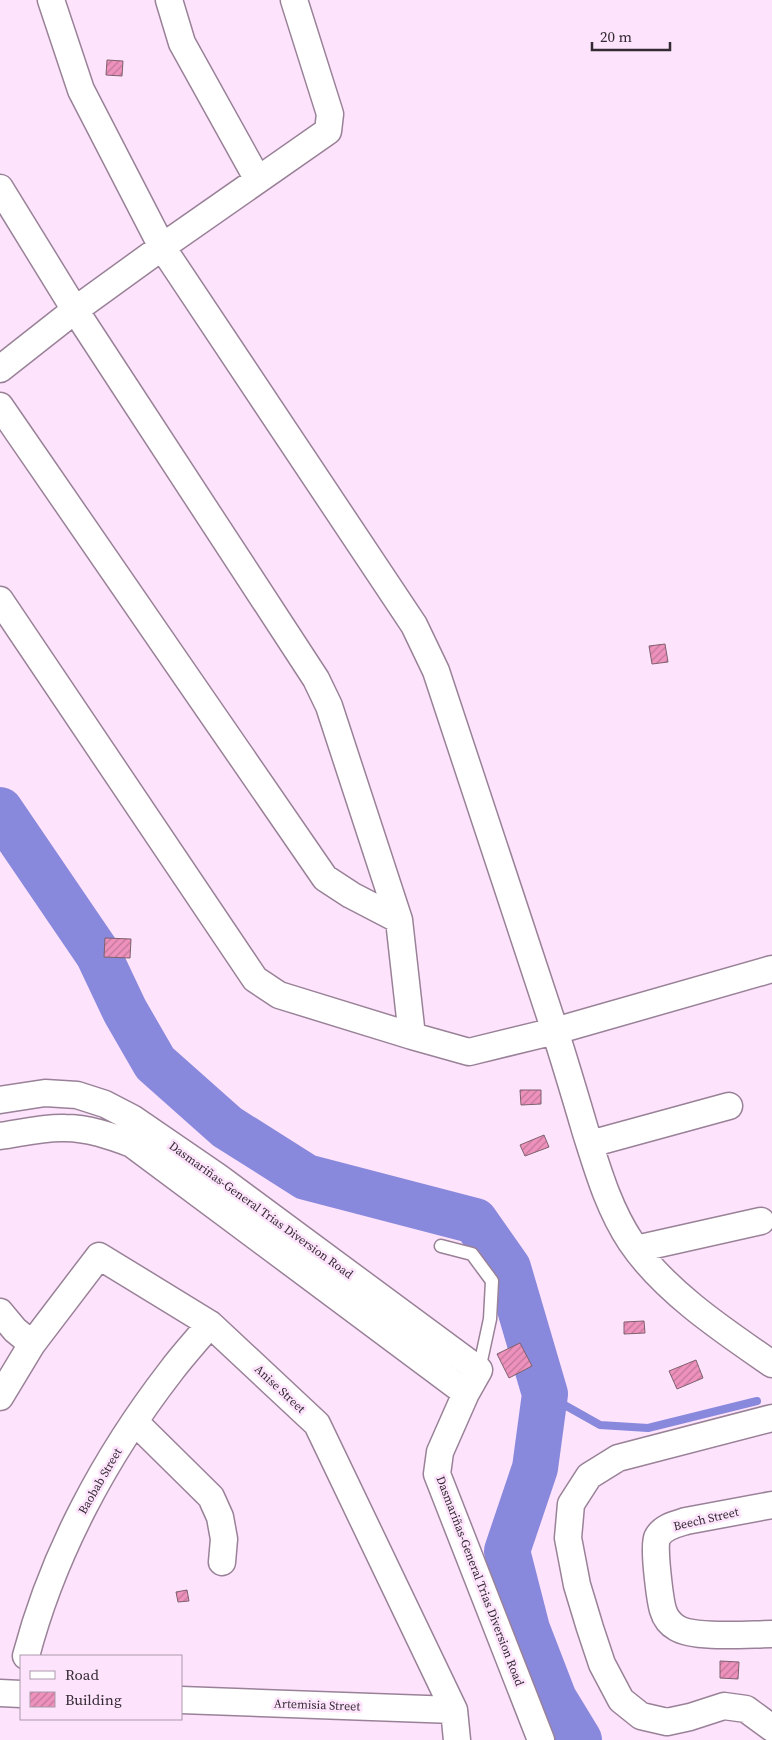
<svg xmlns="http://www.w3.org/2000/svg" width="772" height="1740" viewBox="0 0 772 1740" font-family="'Source Serif 4',serif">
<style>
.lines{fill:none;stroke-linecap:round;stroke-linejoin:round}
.stream{stroke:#8888dc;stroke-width:8}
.river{stroke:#8888dc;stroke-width:46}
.building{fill:url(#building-hatch);stroke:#7e616e}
.lane-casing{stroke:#998298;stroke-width:15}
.street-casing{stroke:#998298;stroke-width:29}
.lane{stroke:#fff;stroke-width:12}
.street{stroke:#fff;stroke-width:26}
.labels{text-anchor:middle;stroke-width:5;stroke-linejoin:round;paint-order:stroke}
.street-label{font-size:12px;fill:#332a33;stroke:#fde3fb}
</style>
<defs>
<pattern id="building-hatch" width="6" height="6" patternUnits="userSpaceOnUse" patternTransform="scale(1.25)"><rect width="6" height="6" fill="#ee91bc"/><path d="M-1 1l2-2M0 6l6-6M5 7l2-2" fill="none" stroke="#c17799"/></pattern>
</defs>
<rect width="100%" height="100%" fill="#fde3fb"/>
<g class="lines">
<path class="stream" d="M545,1394L600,1425L648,1428L757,1401"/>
<path class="river" d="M0,810L98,954L125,1011L155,1063L227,1127L306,1177L475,1221L508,1268L545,1394L535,1468L507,1551L527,1629L554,1699L579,1740"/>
</g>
<path class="building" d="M107,60L123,61L122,76L106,75Z
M665,644L668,662L652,664L649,646Z
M105,938L131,939L130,958L104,957Z
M520,1090H541V1104L521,1105Z
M544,1135L549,1147L525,1156L520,1145Z
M644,1321L645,1333L624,1334V1322Z
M520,1343L532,1366L509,1378L497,1354Z
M696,1360L703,1378L677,1389L669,1371Z
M187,1590L189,1601L178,1602L176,1592Z
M720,1661L739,1662L738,1679L720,1678Z"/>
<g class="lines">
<g class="lane-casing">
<path id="lane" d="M441,1246L472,1254L492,1281L490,1319L479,1370"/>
</g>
<g class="street-casing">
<path id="street" d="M51,0L81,90L162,247L328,131L330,114L294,0
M169,0L182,43L258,180
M0,188L75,310L0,369
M0,406L325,878L351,895L399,920L412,1036
M0,600L255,979L279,995L412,1036L469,1052L555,1031L436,671L414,625L162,247L75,310L316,679L329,706L399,920
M772,969L555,1031C566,1065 576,1099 586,1133C598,1171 609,1209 631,1242C664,1291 724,1331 772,1364
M0,1100L45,1093L77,1095L105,1104L132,1118L218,1177L479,1370L466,1393L440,1452L437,1474L541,1740
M0,1136C21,1133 44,1127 65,1128C88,1128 111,1136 132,1144L466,1393
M590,1144L729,1106
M636,1249L761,1221
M0,1312L15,1330L32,1344
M0,1397L32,1344L99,1256L210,1324L317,1424L454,1710L457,1740
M772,1418L618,1458L589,1476L571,1504L568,1538L577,1585L590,1628L602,1664L621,1700L641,1716L667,1722L690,1717L724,1706L746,1709L772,1728
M135,1422L211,1497L220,1517L224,1539L222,1562
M772,1505L686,1521C676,1524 662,1527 657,1538C653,1545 660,1600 663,1610C665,1617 670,1624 677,1628C695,1639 750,1634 772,1634
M26,1656C53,1553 106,1455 171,1371C183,1355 197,1340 210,1324
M0,1693L21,1694
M181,1700L454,1710"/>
</g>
<use href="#lane" class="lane"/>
<use href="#street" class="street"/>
</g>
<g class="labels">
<g class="street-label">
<text transform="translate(261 1210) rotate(36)" y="4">Dasmariñas-General Trias Diversion Road</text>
<text transform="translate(280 1389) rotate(43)" y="4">Anise Street</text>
<text transform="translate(100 1481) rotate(-60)" y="4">Baobab Street</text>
<text transform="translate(706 1519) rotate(-13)" y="4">Beech Street</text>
<text transform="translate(480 1581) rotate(69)" y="4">Dasmariñas-General Trias Diversion Road</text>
<text transform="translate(317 1705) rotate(2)" y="4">Artemisia Street</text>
</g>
</g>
<rect x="20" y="1655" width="162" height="65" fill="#fde3fb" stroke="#ac99ab"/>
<rect x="30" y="1671" width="25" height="8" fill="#ffffff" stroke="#ac99ab"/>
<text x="65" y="1680" font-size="15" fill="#332a33">Road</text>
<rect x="30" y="1692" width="25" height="15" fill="url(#building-hatch)" stroke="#ac99ab"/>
<text x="65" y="1705" font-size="15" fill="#332a33">Building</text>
<path d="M592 42v8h78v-8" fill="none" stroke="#332a33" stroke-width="2.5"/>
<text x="600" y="42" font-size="15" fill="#332a33" stroke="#fde3fb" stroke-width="4" paint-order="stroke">20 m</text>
</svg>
